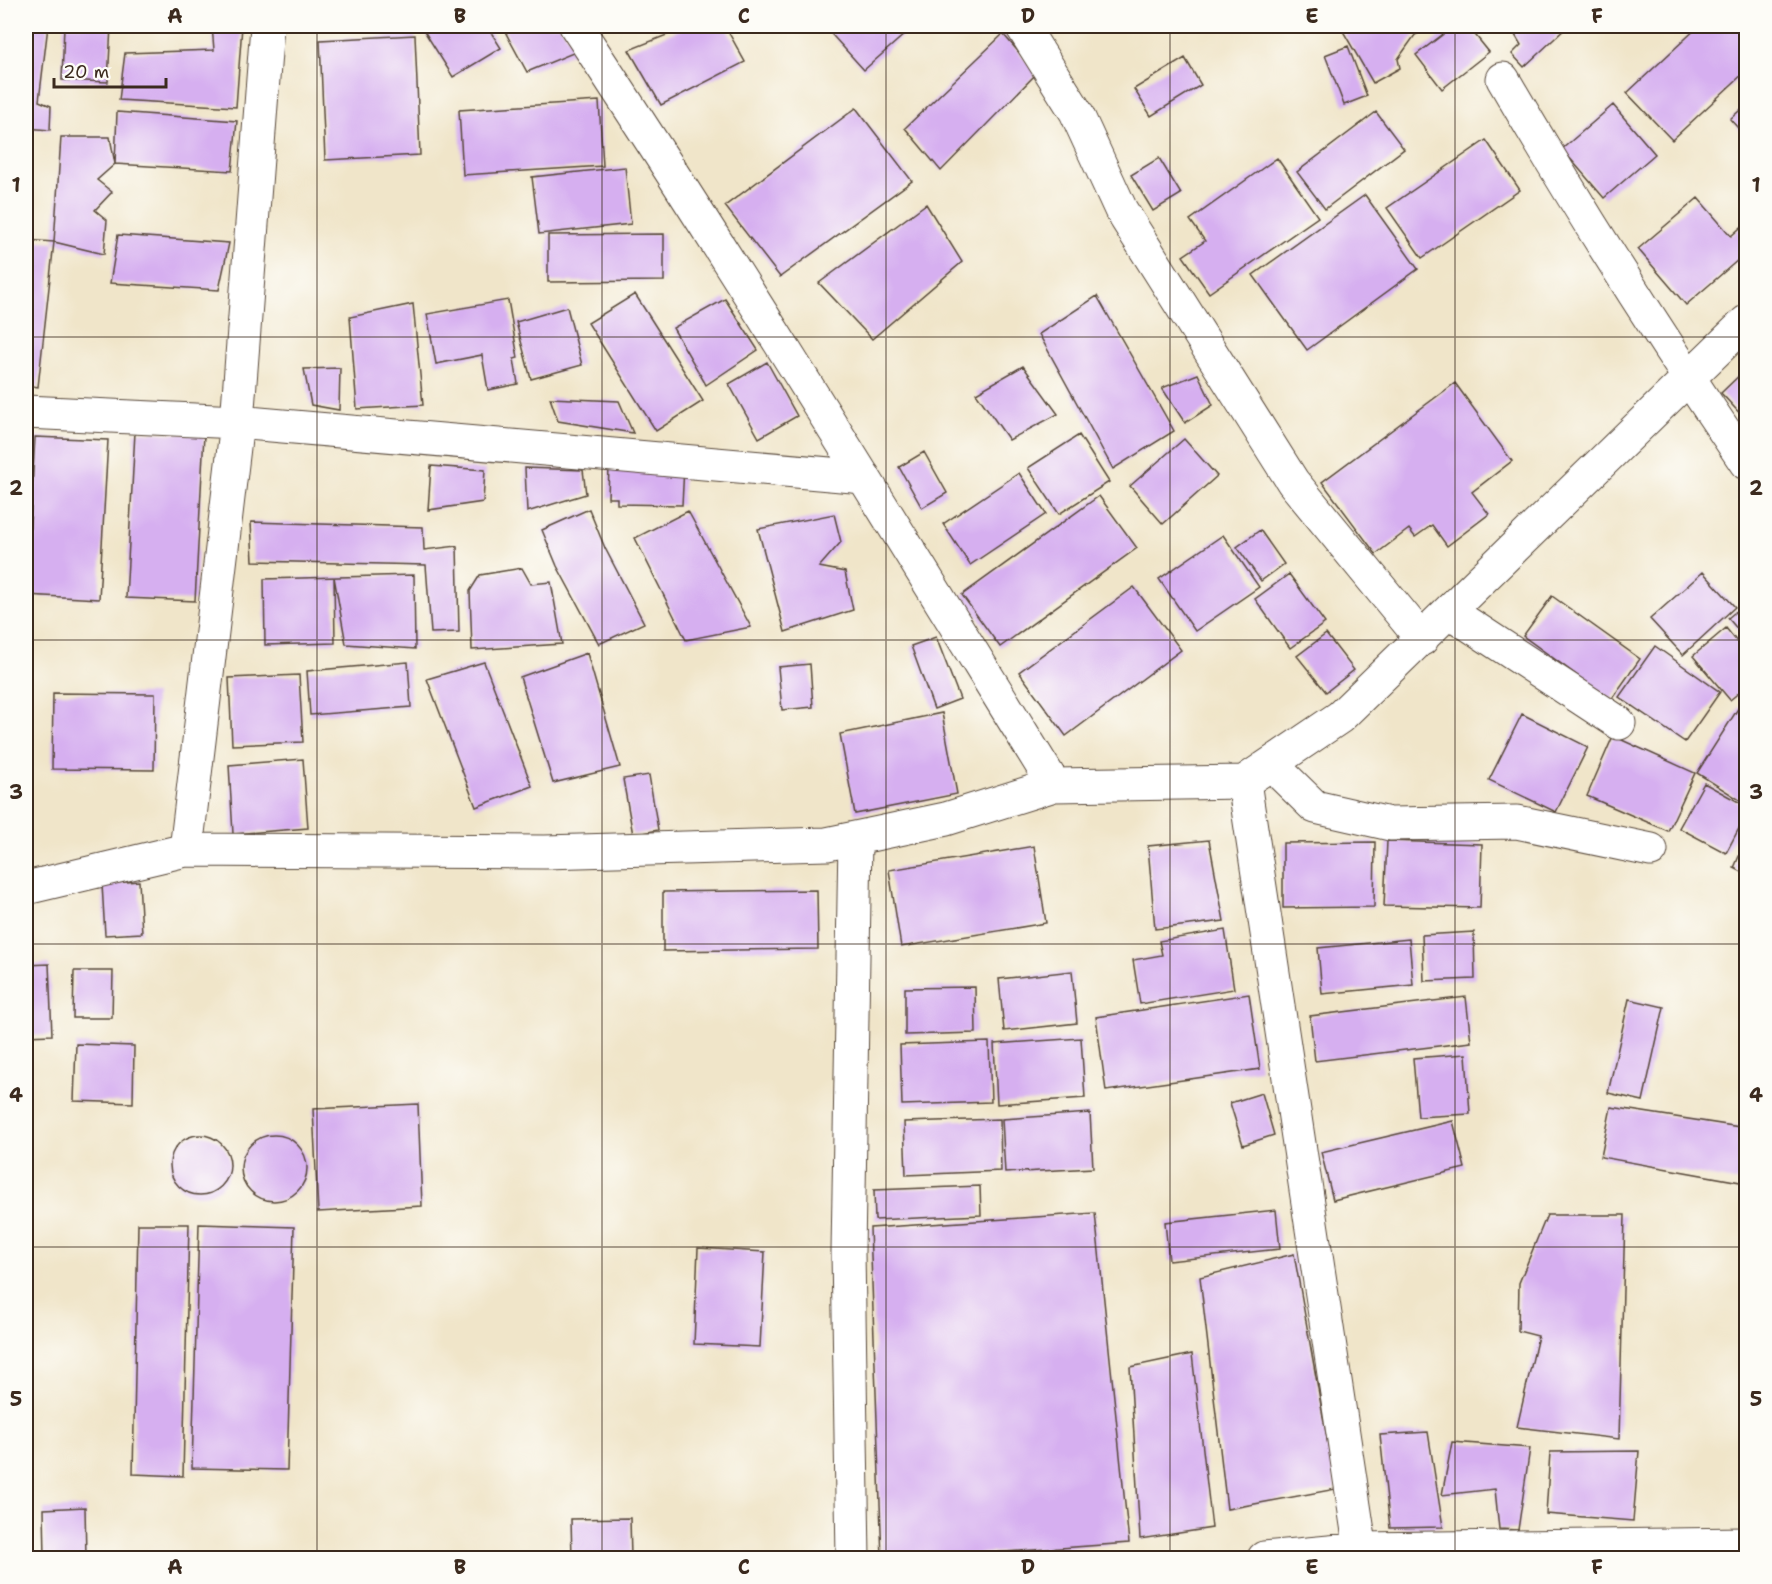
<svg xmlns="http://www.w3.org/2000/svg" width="1772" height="1584" viewBox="0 0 1772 1584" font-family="'Shantell Sans',sans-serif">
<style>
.building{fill:#d6aff0}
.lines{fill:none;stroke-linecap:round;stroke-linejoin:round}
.minor-casing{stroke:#564638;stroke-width:35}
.minor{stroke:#fff;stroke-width:33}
.grid{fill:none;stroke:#3b2a1e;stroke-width:1.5;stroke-opacity:0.55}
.neatline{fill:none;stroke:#3b2a1e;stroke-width:2}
.grid-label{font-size:20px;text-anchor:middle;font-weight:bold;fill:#3b2a1e}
</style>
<rect width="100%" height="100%" fill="#fdfcf7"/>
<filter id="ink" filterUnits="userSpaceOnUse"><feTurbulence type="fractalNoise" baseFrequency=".0167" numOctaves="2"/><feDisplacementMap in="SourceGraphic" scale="12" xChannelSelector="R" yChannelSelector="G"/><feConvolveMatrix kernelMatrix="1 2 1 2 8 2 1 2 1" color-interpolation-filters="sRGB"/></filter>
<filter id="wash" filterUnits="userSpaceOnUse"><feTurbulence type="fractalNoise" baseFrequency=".008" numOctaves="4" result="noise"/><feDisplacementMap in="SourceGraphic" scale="24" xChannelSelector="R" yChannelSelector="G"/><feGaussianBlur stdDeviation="1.35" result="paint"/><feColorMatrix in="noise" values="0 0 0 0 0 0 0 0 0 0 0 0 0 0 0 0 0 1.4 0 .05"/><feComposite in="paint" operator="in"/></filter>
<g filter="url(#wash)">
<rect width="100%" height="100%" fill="#f0e5c9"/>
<g id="blocks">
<path class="building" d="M26,26H48L39,101L51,106L50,130L26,128Z
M64,26H111L108,82L62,80Z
M212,26H242L236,107L119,100L125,53L214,50Z
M421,26H487L501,48L453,77Z
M502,26H560L578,51L527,72Z
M689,26H725L745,62L661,105L629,50Z
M824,26H914L864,70Z
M1340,26H1433L1415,35L1398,59L1400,68L1373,83Z
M1454,26H1468L1489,52L1442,89L1416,55Z
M1515,26H1568L1524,67L1512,54L1521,45L1511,28Z
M1699,26H1735L1746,38V71L1672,140L1627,93Z
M1003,34L1037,73L941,171L905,128Z
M415,35L420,155L325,160L320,40Z
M1348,46L1367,96L1344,105L1325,55Z
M1185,58L1201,85L1151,116L1134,89Z
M599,101L603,166L463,175L459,110Z
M1613,105L1655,154L1604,198L1562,149Z
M1746,105V137L1730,119Z
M856,108L912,181L780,277L725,206Z
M117,112L237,121L232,171L115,164L97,180L112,192L95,210L107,220L104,254L54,242L38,387L26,385V240L54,242L61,137H110L115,164Z
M1376,112L1404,149L1325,209L1297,172Z
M1486,140L1520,190L1422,258L1387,208Z
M1159,158L1181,194L1153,211L1131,175Z
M1277,158L1318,217L1209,293L1183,256L1205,241L1190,220Z
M625,167L631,224L539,234L532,177Z
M1365,195L1418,269L1307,350L1253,275Z
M1698,198L1731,236L1746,223V253L1686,305L1638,249Z
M926,204L962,262L872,339L819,283Z
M664,234V281L548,282V235Z
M118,235L229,243L219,290L110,283Z
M635,294L703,401L656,431L588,323Z
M1097,296L1174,431L1113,469L1039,334Z
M725,299L758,350L706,385L673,328Z
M508,300L518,358L514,359L518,384L488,390L482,355L436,364L427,314Z
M413,304L423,405L357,409L350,317Z
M567,307L582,365L531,379L516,322Z
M767,362L797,416L759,438L729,384Z
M1023,366L1058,414L1009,440L976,393Z
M340,368L339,410L311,405L304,369Z
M1746,369V420L1721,393Z
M1198,374L1213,405L1185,423L1162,388Z
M1455,383L1512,461L1472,492L1489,514L1447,546L1432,525L1415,537L1409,529L1376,554L1322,482Z
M550,398L619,401L633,433L558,421Z
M135,432L204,435L195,601L126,598Z
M1079,435L1109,482L1059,514L1028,468Z
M35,437L108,440L99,599L26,595Z
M1184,439L1217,476L1163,524L1130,486Z
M924,452L947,493L922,508L899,467Z
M609,465L684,467L682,505L617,504V498H608Z
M431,466L485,470L483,502L428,510Z
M525,468L583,470L586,494L527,512Z
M1019,473L1046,514L970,565L943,524Z
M1099,496L1137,548L1000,647L962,595Z
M589,509L605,548L644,623L599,644L557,566L542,530Z
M688,511L751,627L686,640L635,538Z
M834,514L841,542L819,567L845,572L853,610L785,632L758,529Z
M251,522L423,527L424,550L457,546L459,632L431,633L426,565L253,561Z
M1260,530L1284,564L1261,581L1237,547Z
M1223,535L1259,587L1195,631L1159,579Z
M522,568L531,584L551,582L562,644L472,650L470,591L480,575Z
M1703,572L1735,607L1683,655L1650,619Z
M1289,574L1325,623L1290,648L1255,599Z
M414,575L415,649L346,644L334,577L335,643L265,645L264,579Z
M1134,587L1181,650L1066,736L1019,672Z
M1552,596L1640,659L1611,700L1523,636Z
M1746,603V639L1728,618Z
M1726,628L1746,653V687L1730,700L1693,656Z
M1326,634L1354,670L1326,692L1297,656Z
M936,637L960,699L934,709L911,646Z
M1655,646L1720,692L1685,742L1619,697Z
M587,653L620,767L553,783L520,677Z
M408,662L411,707L310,715L307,671Z
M484,662L532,786L476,807L427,679Z
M810,664L813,707L782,710L778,667Z
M299,675L303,742L232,745L229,678Z
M53,693L155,694L154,770L52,769Z
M1739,707L1746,711V804L1697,773Z
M942,713L957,794L855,814L840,734Z
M1522,714L1588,747L1556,812L1489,780Z
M1613,736L1695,773L1668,831L1587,796Z
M303,759L308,828L233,834L229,765Z
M649,775L658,830L633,835L623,779Z
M1704,783L1746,806V815L1726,853L1679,828Z
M1209,840L1224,921L1155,929L1148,846Z
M1746,840V874L1734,868Z
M1387,841L1482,844L1480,908L1384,906Z
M1375,842L1374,907L1283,908V843Z
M1034,846L1046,923L901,947L889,870Z
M139,881L142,933L105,935L102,884Z
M817,890L818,949L663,951V892Z
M1225,930L1234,989L1140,1004L1133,960L1162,955L1159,941Z
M1474,932L1475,979L1424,981L1422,935Z
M1409,939L1413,985L1322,994L1318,948Z
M49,964L52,1035L26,1036V965Z
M74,971H113L112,1018H73Z
M1072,971L1077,1023L1004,1031L999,979Z
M975,987L976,1033L905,1035V988Z
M1249,994L1260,1069L1106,1091L1096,1017Z
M1466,997L1471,1042L1315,1061L1310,1016Z
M1629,999L1664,1007L1643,1101L1608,1093Z
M1081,1038L1085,1098L997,1104L994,1044Z
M989,1042L991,1102L902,1105L900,1045Z
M76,1044L134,1046L133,1103L74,1101Z
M1466,1054L1470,1114L1418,1117L1413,1058Z
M1262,1093L1274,1135L1243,1145L1230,1103Z
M418,1104L422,1206L318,1212L313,1109Z
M1611,1107L1746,1128V1183L1601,1157Z
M1090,1113L1093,1168L1005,1173L1002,1119Z
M1000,1119L1001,1171L906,1175L904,1122Z
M1453,1121L1465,1168L1333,1200L1321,1152Z
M241 1168a33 33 0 1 1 66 0a33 33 0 1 1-66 0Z
M170 1165a30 30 0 1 1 60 0a30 30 0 1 1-60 0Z
M980,1186L981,1215L875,1220L874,1190Z
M1276,1210L1280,1249L1169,1261L1165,1222Z
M1095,1213L1129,1543L923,1558H882L870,1228Z
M1547,1215H1625L1619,1439L1517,1427L1538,1336L1518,1331L1519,1283Z
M138,1224H189L183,1476L133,1474Z
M199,1224L294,1227L287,1470L192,1468Z
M698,1248L765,1252L760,1347L694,1344Z
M1294,1254L1336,1489L1227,1509L1200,1277Z
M1192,1354L1212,1528L1140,1539L1130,1367Z
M1428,1432L1443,1527L1390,1528L1380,1435Z
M1452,1442L1530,1448L1518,1530L1499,1529L1495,1489L1442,1495Z
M1639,1451L1633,1521L1546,1514L1550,1452Z
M85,1507L86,1558H45L44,1509Z
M630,1518L631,1557L572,1558L571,1519Z"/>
</g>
</g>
<g filter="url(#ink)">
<use href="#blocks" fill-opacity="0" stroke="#564638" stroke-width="1.5"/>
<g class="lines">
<g class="minor-casing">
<path id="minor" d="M576,26C741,275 897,531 1054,785
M1022,26L1076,112L1121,210L1293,482L1422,639
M1503,79C1579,210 1661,338 1746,463
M26,412L237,422L864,477
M1450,612L1619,723
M1271,764L1315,807L1390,824L1517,822L1651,850
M1244,782L1362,1558
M186,850L237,422L267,26
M26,888L186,850L545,852L827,844L946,819L1054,785L1244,782L1340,717L1746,322
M853,1558L848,1252L855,839
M1264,1558L1362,1549L1746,1544"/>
</g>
<use href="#minor" class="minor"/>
</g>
</g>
<path class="grid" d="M317,26V1558M602,26V1558M886,26V1558M1170,26V1558M1455,26V1558M26,337H1746M26,640H1746M26,944H1746M26,1247H1746"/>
<rect width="1772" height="1584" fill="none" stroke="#fdfcf7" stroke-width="66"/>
<path d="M54 78v9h112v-9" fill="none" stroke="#3b2a1e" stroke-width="3"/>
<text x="63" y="78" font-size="18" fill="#3b2a1e" stroke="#fdfcf7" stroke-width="4.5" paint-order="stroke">20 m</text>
<rect x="33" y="33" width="1706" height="1518" class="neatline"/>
<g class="grid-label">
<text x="175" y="23">A</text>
<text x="460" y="23">B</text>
<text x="744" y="23">C</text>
<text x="1028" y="23">D</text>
<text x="1312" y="23">E</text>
<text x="1597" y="23">F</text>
<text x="16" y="192">1</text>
<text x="1756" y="192">1</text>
<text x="16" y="495">2</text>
<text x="1756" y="495">2</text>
<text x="16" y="799">3</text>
<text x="1756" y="799">3</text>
<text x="16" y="1102">4</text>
<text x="1756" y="1102">4</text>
<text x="16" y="1406">5</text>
<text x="1756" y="1406">5</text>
<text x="175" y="1574">A</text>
<text x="460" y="1574">B</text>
<text x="744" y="1574">C</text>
<text x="1028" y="1574">D</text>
<text x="1312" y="1574">E</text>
<text x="1597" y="1574">F</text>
</g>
</svg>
